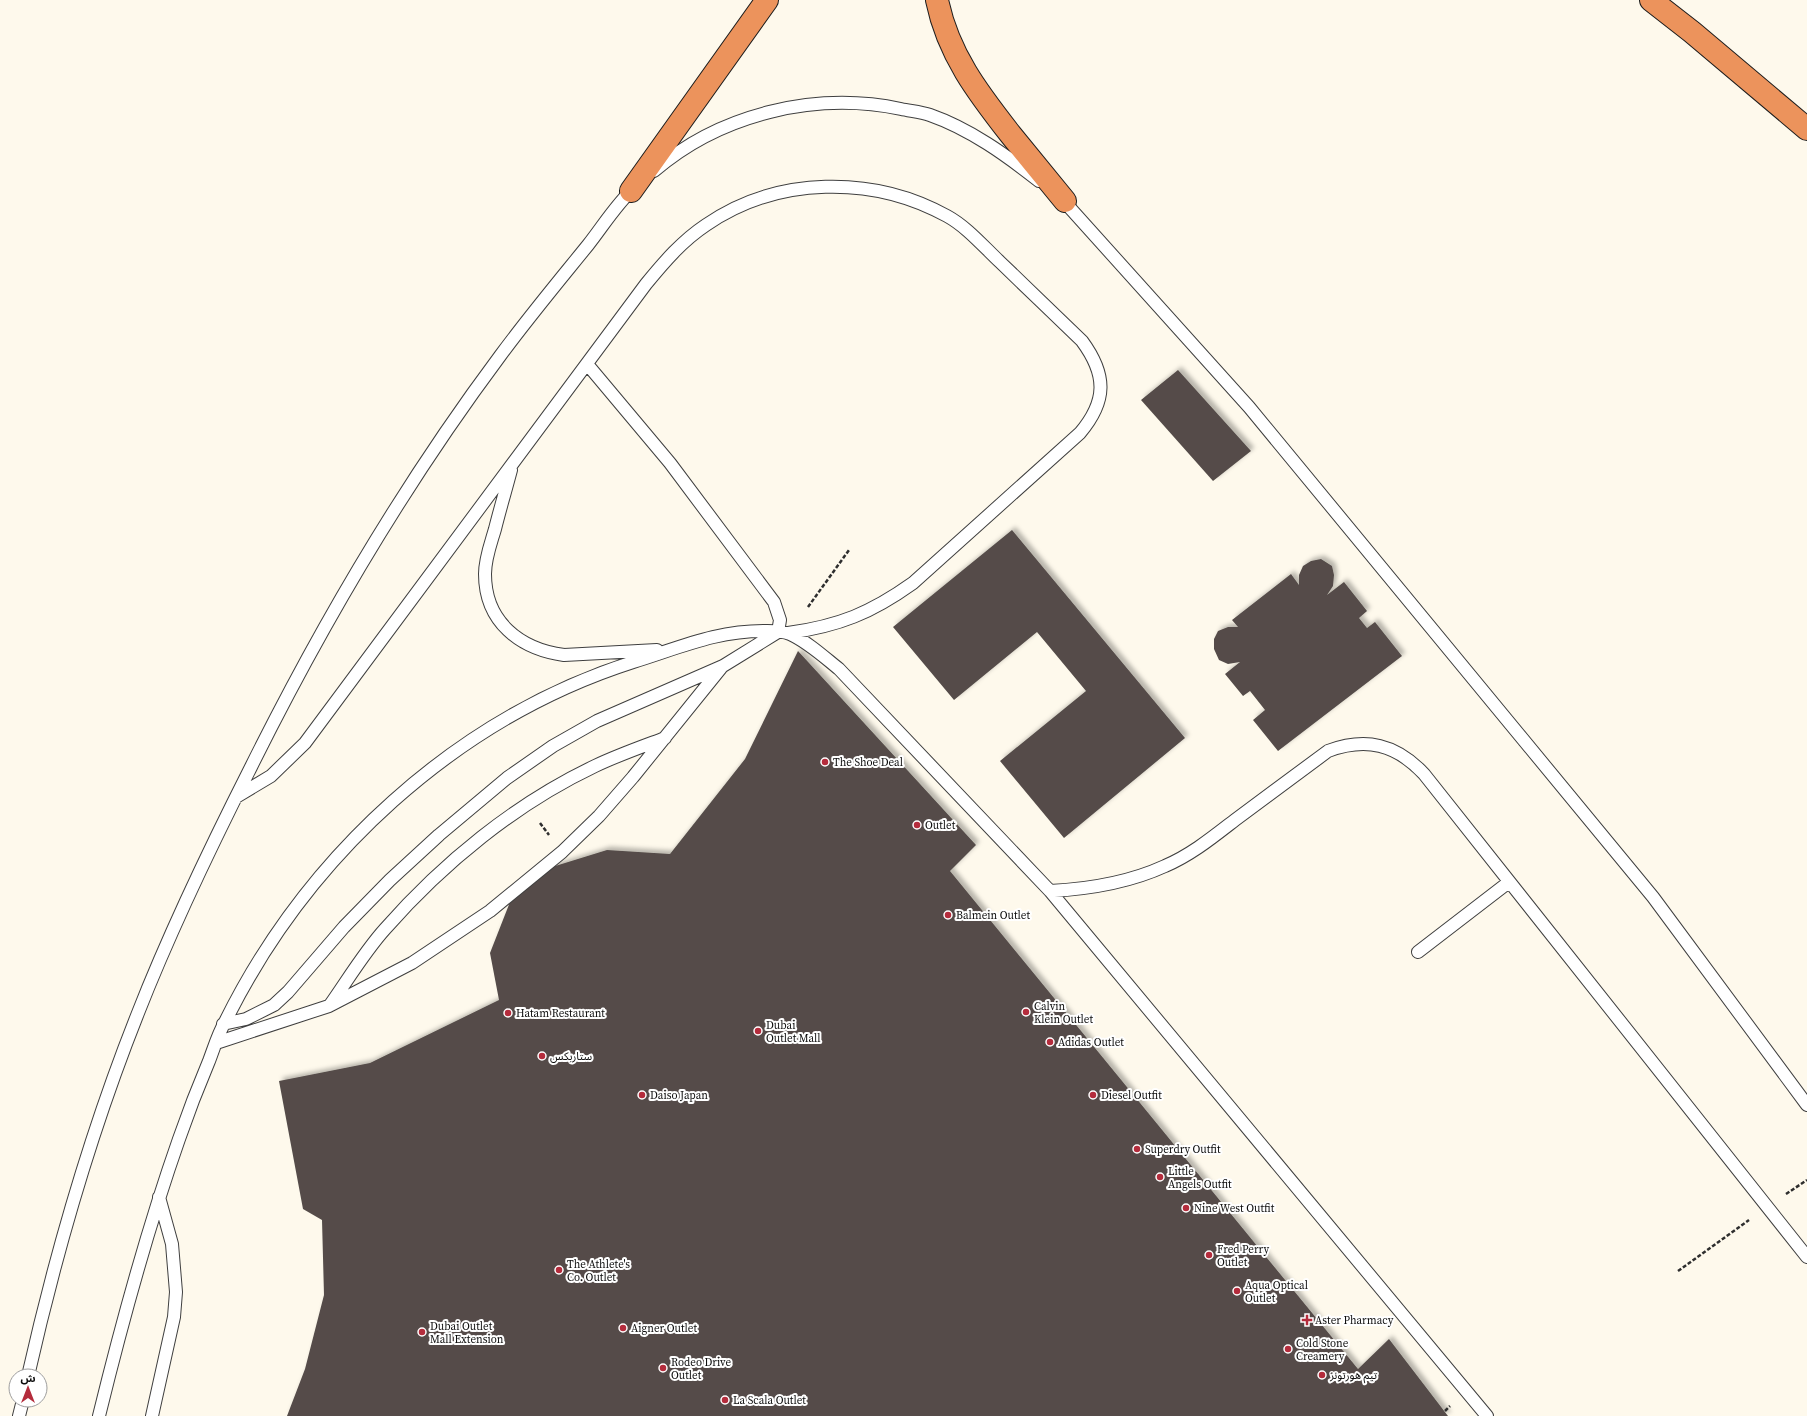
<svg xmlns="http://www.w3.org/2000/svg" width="1807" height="1416" viewBox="0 0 1807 1416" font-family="'Source Serif 4','Noto Sans Arabic',serif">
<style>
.building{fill:#544c49;filter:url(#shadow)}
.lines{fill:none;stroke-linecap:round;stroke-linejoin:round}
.lane-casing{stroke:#3f3f3f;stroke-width:14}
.highway-casing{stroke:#1d1d1d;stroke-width:24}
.path{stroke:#2e2e2e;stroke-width:2.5;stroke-dasharray:4 2;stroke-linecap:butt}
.lane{stroke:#fff;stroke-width:12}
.highway{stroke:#ec935c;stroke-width:22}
.poi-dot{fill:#b42c3c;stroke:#fff;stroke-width:1.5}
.labels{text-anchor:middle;stroke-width:4;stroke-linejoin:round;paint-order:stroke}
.poi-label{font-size:11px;fill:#0c0c0c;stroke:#fff;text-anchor:start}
</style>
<defs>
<filter id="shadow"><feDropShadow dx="3.5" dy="-3.5" stdDeviation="2" flood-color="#0004"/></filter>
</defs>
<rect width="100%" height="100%" fill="#fef9ec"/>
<path class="building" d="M1178,370L1251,451L1213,481L1141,400Z
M1012,530L1185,738L1064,838L1000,761L1086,691L1037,632L954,700L893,627Z
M1321,559L1332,566L1334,575L1333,586L1327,595L1344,582L1367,611L1359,618L1367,628L1375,622L1402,656L1278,751L1253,720L1265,710L1250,691L1243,696L1225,674L1240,662L1228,664L1219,660L1214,649V639L1218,631L1228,627H1238L1232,620L1291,574L1299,585V575L1303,566L1311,561Z
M798,651L976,845L950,871L1358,1369L1389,1339L1448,1416H287L305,1369L324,1295L322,1220L303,1209L279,1081L370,1063L499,1000L490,953L510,902L552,867L607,850L670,854L745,759Z"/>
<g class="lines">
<g class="lane-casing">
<path id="lane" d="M654,171C720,114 815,91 901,109C910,111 921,112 930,115C970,129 1006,155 1039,181
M1061,198L1249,407L1653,897L1807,1105
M511,470C506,489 500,509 495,529C491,543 485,558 485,574C485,622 520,649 564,655L657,650
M236,797L271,776L305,743L646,284C664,262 682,241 706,225C777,176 873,175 947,216C967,227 983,246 1000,262C1027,288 1055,315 1082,341C1107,375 1107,401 1080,433L913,583C871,613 839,626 788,633
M1050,891C1090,889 1128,883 1165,866C1191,855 1213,837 1235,820C1266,797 1297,774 1328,751C1366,737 1396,744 1424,774L1807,1257
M1418,952L1509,882
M330,1005C347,981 365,951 385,929C443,863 515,804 595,766C618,755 641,747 665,738
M223,1024L246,1019L274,1005L288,992L344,927L390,880L439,835L507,778L553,746L597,721L723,666L778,632L780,620L774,602L670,463L587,364
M216,1043L329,1006L412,963L490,911L562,852L599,816L633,777L721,668
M28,1376C56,1252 91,1131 138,1013C171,929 210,848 251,767C323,622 403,486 500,356C528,318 558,282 588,245C603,226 617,203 635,187
M19,1416L23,1400
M99,1416C122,1322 147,1230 179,1139C188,1113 198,1087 209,1061C214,1048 218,1034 225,1022C307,856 455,719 633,662C679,648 717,630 767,631C774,631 783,631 790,634C808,642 824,657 839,669L1050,891L1487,1416
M152,1416L174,1317L176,1292L172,1244L159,1197"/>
</g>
<g class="highway-casing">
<path id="highway" d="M937,0C948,54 978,93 1011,135C1029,157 1047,179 1065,201
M1651,0L1692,32L1807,129
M631,191L767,0"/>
</g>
<path class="path" d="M808,607L849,550
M540,823L549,835
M1786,1194L1807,1180
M1678,1271L1749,1220
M1445,1411L1450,1406"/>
<use href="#lane" class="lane"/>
<use href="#highway" class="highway"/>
</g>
<g class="poi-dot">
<circle cx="825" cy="762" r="4"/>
<circle cx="917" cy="825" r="4"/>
<circle cx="948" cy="915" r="4"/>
<circle cx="1026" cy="1012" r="4"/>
<circle cx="508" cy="1013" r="4"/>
<circle cx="758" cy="1031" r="4"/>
<circle cx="1050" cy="1042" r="4"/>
<circle cx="542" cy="1056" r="4"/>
<circle cx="642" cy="1095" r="4"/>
<circle cx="1093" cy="1095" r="4"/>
<circle cx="1137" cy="1149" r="4"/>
<circle cx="1160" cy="1177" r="4"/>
<circle cx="1186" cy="1208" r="4"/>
<circle cx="1209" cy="1255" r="4"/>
<circle cx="559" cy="1270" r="4"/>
<circle cx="1237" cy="1291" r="4"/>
<path d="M1305 1314h4v4h4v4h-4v4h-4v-4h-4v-4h4z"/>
<circle cx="623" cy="1328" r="4"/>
<circle cx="422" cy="1332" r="4"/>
<circle cx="1288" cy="1349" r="4"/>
<circle cx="663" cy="1368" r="4"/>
<circle cx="1322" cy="1375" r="4"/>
<circle cx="725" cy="1400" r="4"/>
</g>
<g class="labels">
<g class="poi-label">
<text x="833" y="766">The Shoe Deal</text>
<text x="925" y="829">Outlet</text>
<text x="956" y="919">Balmein Outlet</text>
<text x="1034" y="1010">Calvin<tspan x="1034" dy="13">Klein Outlet</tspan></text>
<text x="516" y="1017">Hatam Restaurant</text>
<text x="766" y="1029">Dubai<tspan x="766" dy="13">Outlet Mall</tspan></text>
<text x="1058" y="1046">Adidas Outlet</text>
<text x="550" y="1060">ستاربكس</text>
<text x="650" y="1099">Daiso Japan</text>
<text x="1101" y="1099">Diesel Outfit</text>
<text x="1145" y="1153">Superdry Outfit</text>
<text x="1168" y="1175">Little<tspan x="1168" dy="13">Angels Outfit</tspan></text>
<text x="1194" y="1212">Nine West Outfit</text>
<text x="1217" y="1253">Fred Perry<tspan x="1217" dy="13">Outlet</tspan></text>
<text x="567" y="1268">The Athlete's<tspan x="567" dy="13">Co. Outlet</tspan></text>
<text x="1245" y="1289">Aqua Optical<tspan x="1245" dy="13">Outlet</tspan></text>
<text x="1315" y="1324">Aster Pharmacy</text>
<text x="430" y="1330">Dubai Outlet<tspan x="430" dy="13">Mall Extension</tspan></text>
<text x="631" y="1332">Aigner Outlet</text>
<text x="1296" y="1347">Cold Stone<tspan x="1296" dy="13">Creamery</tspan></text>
<text x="671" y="1366">Rodeo Drive<tspan x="671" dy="13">Outlet</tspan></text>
<text x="1330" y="1379">تيم هورتونز</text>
<text x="733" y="1404">La Scala Outlet</text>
</g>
</g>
<g transform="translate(28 1388)"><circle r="19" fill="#ffffff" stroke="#9e9e9e"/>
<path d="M0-3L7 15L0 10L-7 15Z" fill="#b42c3c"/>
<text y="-6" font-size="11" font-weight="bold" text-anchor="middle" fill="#0c0c0c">ش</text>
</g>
</svg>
